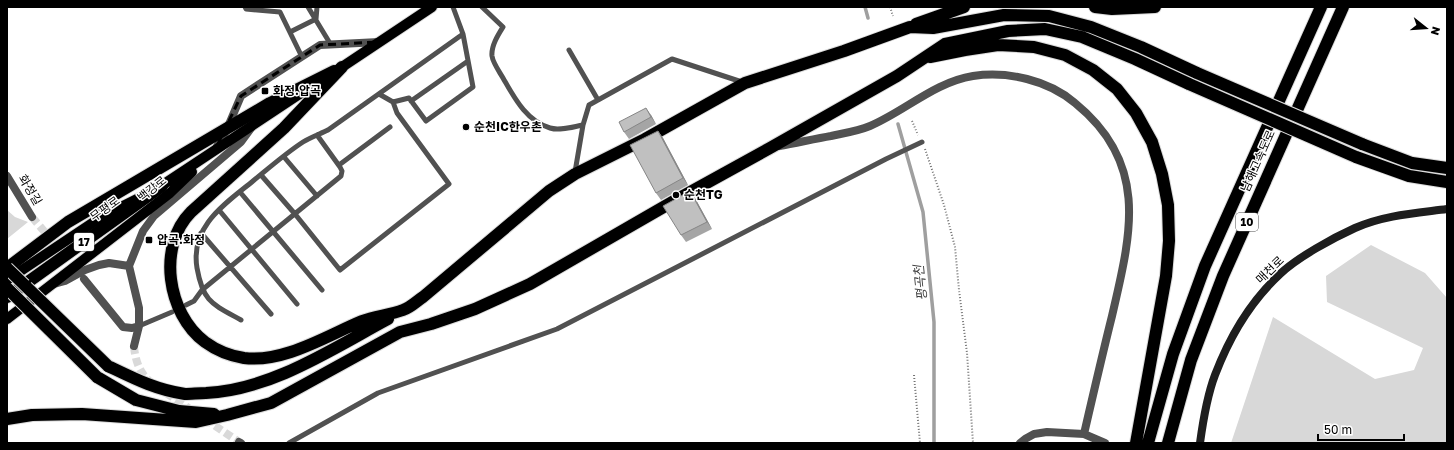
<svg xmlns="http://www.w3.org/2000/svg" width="1454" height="450" viewBox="0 0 1454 450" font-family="'Golos Text','Noto Sans KR',sans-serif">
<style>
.green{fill:#d8d8d8}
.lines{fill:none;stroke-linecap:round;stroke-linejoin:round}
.stream{stroke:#9f9f9f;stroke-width:3.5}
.street-tunnel{stroke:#d9d9d9;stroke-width:8;stroke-dasharray:8 4;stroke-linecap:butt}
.primary-casing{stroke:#dbdbdb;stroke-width:12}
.highway-casing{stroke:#dbdbdb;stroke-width:14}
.path{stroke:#737373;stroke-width:2;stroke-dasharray:1 2;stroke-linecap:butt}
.lane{stroke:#515151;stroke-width:5}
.street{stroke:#515151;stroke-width:8}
.secondary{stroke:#1e1e1e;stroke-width:8}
.primary{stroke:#000;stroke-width:10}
.highway{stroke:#000;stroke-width:12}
.highway-bridge-casing{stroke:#dbdbdb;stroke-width:14;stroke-linecap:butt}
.highway-bridge{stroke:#000;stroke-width:12}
.wall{fill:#a5a5a5}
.shaded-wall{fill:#868686}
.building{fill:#c0c0c0;stroke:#868686}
.marked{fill:none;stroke:#000;stroke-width:3;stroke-dasharray:8 5;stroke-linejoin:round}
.poi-dot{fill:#000;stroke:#fff;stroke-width:1.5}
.labels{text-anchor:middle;stroke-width:3;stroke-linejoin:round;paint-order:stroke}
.shield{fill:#fff;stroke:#4c4c4c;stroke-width:1}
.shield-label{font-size:11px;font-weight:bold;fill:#000}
.poi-label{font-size:12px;font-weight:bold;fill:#000;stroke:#fff;text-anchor:start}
.street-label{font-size:12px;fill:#000;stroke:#fff}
.water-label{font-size:13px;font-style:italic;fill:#404040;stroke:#fff}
</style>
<rect width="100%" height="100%" fill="#fff"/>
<path class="green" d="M7,210L15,217L28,222L7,239Z
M1371,245L1425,273L1447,298V443H1231L1273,317L1375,379L1414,370L1423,348L1327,302L1326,276Z"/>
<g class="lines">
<path class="stream" d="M865,7L868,18
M898,124L923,212L934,322V443"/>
<path class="street-tunnel" d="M32,217L77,270
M134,346C135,360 140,375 152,383
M166,393L193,411
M205,419L239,442"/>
<g class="primary-casing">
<path id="primary" d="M336,71L432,7
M155,190L307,89
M7,280L103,216L139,198
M7,319L170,193L192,172"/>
</g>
<g class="highway-casing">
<path id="highway" d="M1095,7L1112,9L1155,7
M916,24L964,7
M930,57L965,50L998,45L1034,47L1065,55L1093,70L1117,89L1136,113L1152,142L1162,174L1168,205L1169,241L1166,276L1136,443
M342,67L284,128L191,212C157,246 167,314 205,342C216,350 231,356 244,358C284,363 326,336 362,321C375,316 390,315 403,310C410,308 417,301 423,297L549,191L575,174L645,139L745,83L844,51L910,27L933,28L1004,15L1049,16L1091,27L1141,47L1197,73
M1362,144L1412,163L1447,168
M1356,157L1409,176L1447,182
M7,268L68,222L270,103L334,71
M7,297L162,186
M108,366C133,378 156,390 185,394C191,394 199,393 206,393C271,390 332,349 388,319
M97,377L136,400L179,411L214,414
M7,419L32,415L82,414L196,422L227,415L271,403L400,332L431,324L475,309L530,284L674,201L770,148L897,76L945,44L1008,31L1045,29L1082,37L1135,59L1189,84
M1148,443L1173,354L1205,266L1321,7
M1168,443L1191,360L1223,276L1343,7"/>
</g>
<path class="path" d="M890,7L893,16
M912,121L918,135
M925,149L944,205L955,247L959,290L967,353L973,443
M914,375L920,443"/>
<path class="lane" d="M245,7L246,9L280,12L302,57
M308,7L331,45
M482,7L503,27C498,35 491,46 492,56C493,63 499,71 503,78C514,97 526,121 550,128C560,131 572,127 583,125
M290,32L316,19L317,7
M569,50L598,100
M379,94L393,102L409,98L426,121L473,87L463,34
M411,101L468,61
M284,157L317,196
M339,165L390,127
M575,172L583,125L589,105L672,59L742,82
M261,175L295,214L340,270L449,184L397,113L393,102
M240,192L322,290
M219,210L297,304
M201,233L271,314
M186,305L194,301L202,290L341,176L342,171L340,167L317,135
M241,320C212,304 203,302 197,268C190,226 225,204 253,181C269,168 286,153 303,142C311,137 320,134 328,130L463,34L453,7
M139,326L172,312
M289,443L378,393L557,329L886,159L922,142"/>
<path class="street" d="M779,146C796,143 814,139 831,136C845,133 858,131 870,126C905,111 935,82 973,76C1008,71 1048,80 1075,103C1150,164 1131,234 1112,316C1102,356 1093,395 1084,434
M215,150L227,129L241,96L320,45L379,42
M7,176L32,217
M84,279L123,327L132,328L139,326V308L129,266L143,231L154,216L241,142L252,127
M54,284L65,281L85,270L99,265L109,263L129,266
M134,346L139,326
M239,442L241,443
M1020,443L1025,439L1034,434L1047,432L1084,434L1105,443"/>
<path class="secondary" d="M1200,443C1203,421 1207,396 1215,375C1229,338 1251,301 1280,274C1298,257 1333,238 1355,228C1384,215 1417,213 1447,209"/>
<use href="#primary" class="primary"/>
<use href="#highway" class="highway"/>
<g class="highway-bridge-casing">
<path id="highway-bridge" d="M1197,73L1362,144
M1189,84L1356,157
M7,268L108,366
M7,288L97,377"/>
</g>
<use href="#highway-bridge" class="highway-bridge"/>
</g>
<path class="wall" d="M651,115L656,124L629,139L624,132Z
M658,131L663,138L688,185L661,200L656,193Z
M695,198L712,229L686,242L681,235Z"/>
<path class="shaded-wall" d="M646,108L651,115L656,124L651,117Z
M658,131L663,138L688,185L683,178Z
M690,191L695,198L712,229L707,222Z"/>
<path class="building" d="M646,108L651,117L624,132L619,122Z
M658,131L683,178L656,193L630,145Z
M690,191L707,222L681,235L663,206Z"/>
<path class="marked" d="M379,42L342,67L284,128L185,218L175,237L171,264L177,304L192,329L205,342L219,350L255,359L288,353L364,321L405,310L315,359L263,381L223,392L185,394L148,385L108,366L25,285L215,150L241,96L320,45Z"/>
<g class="poi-dot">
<rect x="261" y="87" width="8" height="8" rx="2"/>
<circle cx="466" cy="127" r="4"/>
<circle cx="676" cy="195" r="4"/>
<rect x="145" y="236" width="8" height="8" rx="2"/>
</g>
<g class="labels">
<g class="shield">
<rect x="1236" y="213" width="22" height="18" rx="3"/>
<rect x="74" y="233" width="20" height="18" rx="3"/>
</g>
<g class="shield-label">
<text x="1247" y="226">10</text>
<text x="84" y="246">17</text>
</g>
<g class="poi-label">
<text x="273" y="95">화정.압곡</text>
<text x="474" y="131">순천IC한우촌</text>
<text x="684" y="199">순천TG</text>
<text x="157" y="244">압곡.화정</text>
</g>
<g class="street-label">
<text transform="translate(1258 161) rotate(-66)" y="4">남해고속도로</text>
<text transform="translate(152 189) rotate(-39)" y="4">백강로</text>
<text transform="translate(30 190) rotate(59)" y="4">화정길</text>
<text transform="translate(105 209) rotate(-36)" y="4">무평로</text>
<text transform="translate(1270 270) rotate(-44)" y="4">매천로</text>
</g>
<g class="water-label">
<text transform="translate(920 283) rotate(-96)" y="5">평곡천</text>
</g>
</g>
<rect width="1454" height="450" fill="none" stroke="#000000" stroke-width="16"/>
<g transform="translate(1426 28) rotate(107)" stroke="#ffffff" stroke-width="3" paint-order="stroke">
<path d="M0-3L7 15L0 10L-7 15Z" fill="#000000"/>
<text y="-6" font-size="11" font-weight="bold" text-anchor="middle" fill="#000000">N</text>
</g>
<path d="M1318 434v6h86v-6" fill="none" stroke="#000000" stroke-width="2"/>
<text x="1324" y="434" font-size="12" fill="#000000" stroke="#ffffff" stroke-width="3" paint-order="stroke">50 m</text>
</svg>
